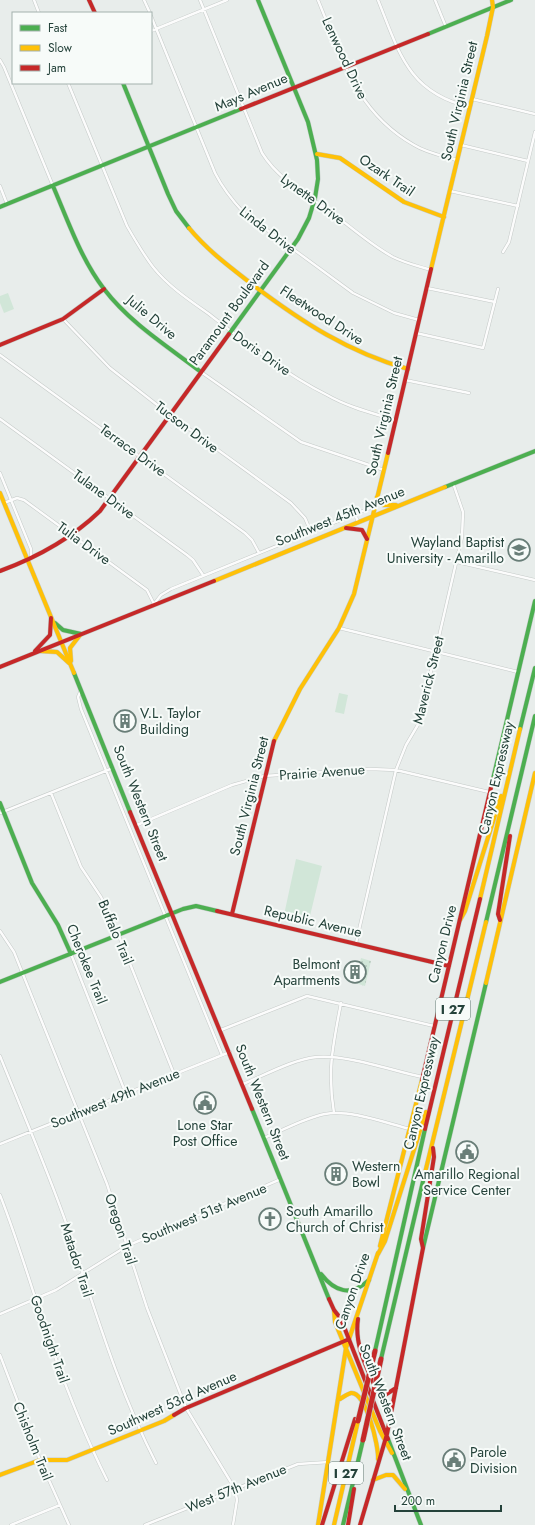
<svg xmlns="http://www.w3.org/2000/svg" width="535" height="1525" viewBox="0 0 535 1525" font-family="Jost,sans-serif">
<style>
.garden{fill:url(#garden-dots)}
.pitch{fill:#d1e6d8}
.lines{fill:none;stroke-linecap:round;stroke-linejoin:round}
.street-casing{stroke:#c5cac8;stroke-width:3.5}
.fast-casing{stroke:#c3cbc8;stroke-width:5}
.slow-casing{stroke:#c3cbc8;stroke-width:5}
.jam-casing{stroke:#c3cbc8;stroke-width:5}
.street{stroke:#fcfcfc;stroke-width:2.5}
.fast{stroke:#4caf50;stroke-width:4}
.slow{stroke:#ffc107;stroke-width:4}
.jam{stroke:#c62828;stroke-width:4}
.jam-bridge-casing{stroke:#c3ccc9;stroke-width:6;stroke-linecap:butt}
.jam-bridge{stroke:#c62828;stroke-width:5}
.labels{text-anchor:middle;stroke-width:4;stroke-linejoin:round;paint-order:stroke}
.shield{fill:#f7fbf9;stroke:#637a73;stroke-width:1}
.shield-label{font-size:13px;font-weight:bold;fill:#24423a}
.street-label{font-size:14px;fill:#24423a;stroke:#f7fbf9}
.poi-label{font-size:14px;fill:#24423a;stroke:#f7fbf9;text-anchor:start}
</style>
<defs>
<pattern id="garden-dots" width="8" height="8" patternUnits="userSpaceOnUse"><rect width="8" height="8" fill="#d1e6d8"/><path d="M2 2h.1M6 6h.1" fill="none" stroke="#b3c6ba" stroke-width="1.8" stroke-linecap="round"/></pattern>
</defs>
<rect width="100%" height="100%" fill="#e8edeb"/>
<path class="garden" d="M361,958L371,961L365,986L355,983Z"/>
<path class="pitch" d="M8,293L14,309L4,313L0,303V296Z
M339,693L348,695L344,714L335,712Z
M296,859L322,866L309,920L284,915Z"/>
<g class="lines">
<g class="street-casing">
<path id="street" d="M34,0L39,13
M144,0L150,13
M200,0L262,153C279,180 306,194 331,212C351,227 371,245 393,257C405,263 418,266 431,270
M318,0C342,58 356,112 414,145C427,153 443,156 457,160
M378,0C399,52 408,93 470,107
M435,0L446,27
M151,16L215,173C223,189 232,200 244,213L353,293L394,313L419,320
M151,31L227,0
M0,60L4,67L53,186
M68,83L127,226C135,240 143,254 153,267C168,286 189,300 209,314C246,343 285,374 327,395C348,407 372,413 395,420
M472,99L535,114
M461,145L528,161
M0,186L7,204
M450,191L518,206
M503,252L509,242L535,132
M427,288L495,302
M63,319L110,368L170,415L291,503L305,518L311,532
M416,333L483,348L498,289
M0,355L245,533L252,540L259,553
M201,372L301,442L384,470
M405,380L469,393
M0,419L187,555L193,560L203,575
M0,473L31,549V558
M4,503L17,498L24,500L147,590L154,604L161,595L171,589L375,506
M355,514L358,522
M457,562L535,580
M339,628L518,672
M81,690L78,697L81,709L222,1055
M51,793L81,867L101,897L111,916L174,1074
M0,813L113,768
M137,825L232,785L264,776L370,769L396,770L489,792
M0,931L14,952L107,1184L147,1308L186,1408L235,1489L237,1500L233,1525
M356,943L396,770L406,745L419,723L462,537L463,512L453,483
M71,954L126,1094
M221,1030L307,996L434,1026
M0,1056C22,1111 45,1164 65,1220C93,1302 116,1385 156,1463
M243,1084C265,1075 294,1059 317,1057C345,1054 393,1071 422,1077
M334,1113C327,1070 333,1045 341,1003
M264,1138C284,1130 304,1118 325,1114C349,1109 386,1123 410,1129
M0,1144L230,1052
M0,1195C20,1246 34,1297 52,1348C68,1393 86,1438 107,1480
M0,1314L56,1290L127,1246L281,1179
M0,1355L40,1460L69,1525
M11,1525L60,1505
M145,1525L298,1464L329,1462"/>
</g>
<g class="fast-casing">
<path id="fast" d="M428,34L511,0
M123,83L168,194L176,211L189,228
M53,186C68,221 81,259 104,289C130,323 167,346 201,372
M0,207L241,109
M229,334L298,239L309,218L315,198L318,179L317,160L308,122L258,0
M445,487L535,451
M55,623L63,630L81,634
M74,673L130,812
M520,729L535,668
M493,779L535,601
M0,803L32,883L58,925L71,954
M486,922L535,716
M0,982L183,909L196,906L217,911
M252,1109L329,1299
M423,1248L486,983
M321,1274C335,1292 351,1297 369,1280
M375,1351L425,1129
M381,1359L424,1177
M388,1439L421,1525
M343,1525L363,1440"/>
</g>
<g class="slow-casing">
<path id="slow" d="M317,154L340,158L404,202L444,217
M189,228C208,251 230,267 253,285C302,322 348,352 408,369
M431,269L487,36L493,7L492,0
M0,493L74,673
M377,497L383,505H396
M214,581L445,487
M40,651L57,652L69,663
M71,661L70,648L80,635
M274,741L300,689L339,628L354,594L388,453
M480,899L520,729
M460,920L465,911L501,796
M486,983L535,773
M424,1177L486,922
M380,1246L422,1080
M378,1254L385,1241L426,1112
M334,1310L335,1322L380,1431L392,1453
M340,1399C343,1397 348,1394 351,1393C366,1391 379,1447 378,1459
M0,1475L40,1460H67L164,1421L174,1415
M373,1480L386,1475H393L405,1489
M318,1525L346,1348L378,1253
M334,1525L358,1421"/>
</g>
<g class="jam-casing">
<path id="jam" d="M89,0L95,13
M241,109L428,34
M0,345L63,319L104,289
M388,453L431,269
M346,528L362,530L367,539
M0,571C38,557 71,539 100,511L229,334
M35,651L50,635L51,618
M0,667L214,581
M130,812L252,1109
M217,911L449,966
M232,914L274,741
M500,920L498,914L510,836
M422,1080L493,779
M425,1129L480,899
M423,1248L421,1239L434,1157L433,1148
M329,1299L334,1310L341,1319L388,1439
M358,1319C354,1345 367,1368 377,1391L385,1395L396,1388
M174,1415L186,1408L347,1340
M322,1525L355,1419
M348,1525L354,1489
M360,1525L387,1434L423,1248"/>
</g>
<use href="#street" class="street"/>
<use href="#fast" class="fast"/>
<use href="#slow" class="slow"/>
<use href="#jam" class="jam"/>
<g class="jam-bridge-casing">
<path id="jam-bridge" d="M358,1421L375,1351
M363,1440L381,1359"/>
</g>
<use href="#jam-bridge" class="jam-bridge"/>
</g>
<defs>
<g id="university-ring" transform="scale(1.15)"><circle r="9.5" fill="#f7fbf9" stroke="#697e78" stroke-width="1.5"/><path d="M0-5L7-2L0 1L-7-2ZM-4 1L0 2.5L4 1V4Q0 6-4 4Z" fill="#697e78"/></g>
<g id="building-ring" transform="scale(1.15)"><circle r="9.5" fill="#f7fbf9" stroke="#697e78" stroke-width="1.5"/><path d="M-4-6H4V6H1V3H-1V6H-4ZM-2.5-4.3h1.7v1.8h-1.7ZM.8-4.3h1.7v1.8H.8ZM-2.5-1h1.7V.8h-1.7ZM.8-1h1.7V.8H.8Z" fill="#697e78"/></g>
<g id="civic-ring" transform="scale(1.15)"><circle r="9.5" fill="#f7fbf9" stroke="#697e78" stroke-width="1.5"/><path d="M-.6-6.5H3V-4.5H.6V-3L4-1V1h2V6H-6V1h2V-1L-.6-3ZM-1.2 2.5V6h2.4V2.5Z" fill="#697e78"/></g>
<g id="church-ring" transform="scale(1.15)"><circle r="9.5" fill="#f7fbf9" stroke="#697e78" stroke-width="1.5"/><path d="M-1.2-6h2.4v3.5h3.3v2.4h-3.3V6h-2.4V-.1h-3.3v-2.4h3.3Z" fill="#697e78"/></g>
</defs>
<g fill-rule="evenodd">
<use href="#university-ring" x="519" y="550"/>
<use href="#building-ring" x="125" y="721"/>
<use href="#building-ring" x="355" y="972"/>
<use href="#civic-ring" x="205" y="1103"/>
<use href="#civic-ring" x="467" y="1152"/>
<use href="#building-ring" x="336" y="1174"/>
<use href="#church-ring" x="270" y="1219"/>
<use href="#civic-ring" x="454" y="1460"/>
</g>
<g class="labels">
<g class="shield">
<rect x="436" y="998" width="34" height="22" rx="3"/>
<rect x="329" y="1462" width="34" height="22" rx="3"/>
</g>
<g class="shield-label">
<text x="453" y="1014">I 27</text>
<text x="346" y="1478">I 27</text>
</g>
<g class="street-label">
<text transform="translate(345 58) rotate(65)" y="5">Lenwood Drive</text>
<text transform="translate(251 92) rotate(-23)" y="5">Mays Avenue</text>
<text transform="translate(459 101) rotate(-77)" y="5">South Virginia Street</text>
<text transform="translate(387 175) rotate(34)" y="5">Ozark Trail</text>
<text transform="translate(313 199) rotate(36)" y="5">Lynette Drive</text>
<text transform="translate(268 230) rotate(38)" y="5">Linda Drive</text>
<text transform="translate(229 313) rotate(-54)" y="5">Paramount Boulevard</text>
<text transform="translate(322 315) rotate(33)" y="5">Fleetwood Drive</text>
<text transform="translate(152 317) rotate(40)" y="5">Julie Drive</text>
<text transform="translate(262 353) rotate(35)" y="5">Doris Drive</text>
<text transform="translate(384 416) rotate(-77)" y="5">South Virginia Street</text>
<text transform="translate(187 427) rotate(37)" y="5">Tucson Drive</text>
<text transform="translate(133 450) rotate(36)" y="5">Terrace Drive</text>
<text transform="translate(104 494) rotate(36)" y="5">Tulane Drive</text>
<text transform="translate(340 516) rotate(-22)" y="5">Southwest 45th Avenue</text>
<text transform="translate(84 543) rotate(36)" y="5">Tulia Drive</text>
<text transform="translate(428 680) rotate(-76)" y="5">Maverick Street</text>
<text transform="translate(322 772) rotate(-4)" y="5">Prairie Avenue</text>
<text transform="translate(496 778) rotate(-77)" y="5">Canyon Expressway</text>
<text transform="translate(249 796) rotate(-76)" y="5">South Virginia Street</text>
<text transform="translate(141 803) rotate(68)" y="5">South Western Street</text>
<text transform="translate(313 921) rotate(13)" y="5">Republic Avenue</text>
<text transform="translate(116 932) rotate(67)" y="5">Buffalo Trail</text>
<text transform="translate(442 944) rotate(-76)" y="5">Canyon Drive</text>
<text transform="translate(87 964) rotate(68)" y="5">Cherokee Trail</text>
<text transform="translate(421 1093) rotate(-77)" y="5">Canyon Expressway</text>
<text transform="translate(115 1098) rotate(-22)" y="5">Southwest 49th Avenue</text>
<text transform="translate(263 1102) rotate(68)" y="5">South Western Street</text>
<text transform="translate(204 1213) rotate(-23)" y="5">Southwest 51st Avenue</text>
<text transform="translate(121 1229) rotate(72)" y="5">Oregon Trail</text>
<text transform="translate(77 1260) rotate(72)" y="5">Matador Trail</text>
<text transform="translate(352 1291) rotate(-71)" y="5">Canyon Drive</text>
<text transform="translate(50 1339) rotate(71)" y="5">Goodnight Trail</text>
<text transform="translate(386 1402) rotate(69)" y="5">South Western Street</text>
<text transform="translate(172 1403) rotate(-24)" y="5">Southwest 53rd Avenue</text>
<text transform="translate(33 1441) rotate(68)" y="5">Chisholm Trail</text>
<text transform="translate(236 1488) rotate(-22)" y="5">West 57th Avenue</text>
</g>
<g class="poi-label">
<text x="504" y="547" text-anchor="end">Wayland Baptist<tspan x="504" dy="16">University - Amarillo</tspan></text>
<text x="140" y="718">V.L. Taylor<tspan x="140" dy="16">Building</tspan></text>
<text x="340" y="969" text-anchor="end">Belmont<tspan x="340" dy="16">Apartments</tspan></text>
<text x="205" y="1130" text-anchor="middle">Lone Star<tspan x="205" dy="16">Post Office</tspan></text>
<text x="352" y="1171">Western<tspan x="352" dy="16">Bowl</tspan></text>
<text x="467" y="1179" text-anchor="middle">Amarillo Regional<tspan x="467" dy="16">Service Center</tspan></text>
<text x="286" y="1216">South Amarillo<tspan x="286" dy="16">Church of Christ</tspan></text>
<text x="470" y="1457">Parole<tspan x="470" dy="16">Division</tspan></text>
</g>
</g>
<rect x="12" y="12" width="140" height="72" fill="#f7fbf9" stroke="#a3b1ad"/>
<rect x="20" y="25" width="20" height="6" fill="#4caf50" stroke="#a3b1ad"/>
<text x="48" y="32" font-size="12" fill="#24423a">Fast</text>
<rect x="20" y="45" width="20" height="6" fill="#ffc107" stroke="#a3b1ad"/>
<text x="48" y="52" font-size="12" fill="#24423a">Slow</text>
<rect x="20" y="65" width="20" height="6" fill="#c62828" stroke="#a3b1ad"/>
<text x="48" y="72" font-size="12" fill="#24423a">Jam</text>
<path d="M395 1505v6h106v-6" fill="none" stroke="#24423a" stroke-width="2"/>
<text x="401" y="1505" font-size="12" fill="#24423a" stroke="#f7fbf9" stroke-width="3" paint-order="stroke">200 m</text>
</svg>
